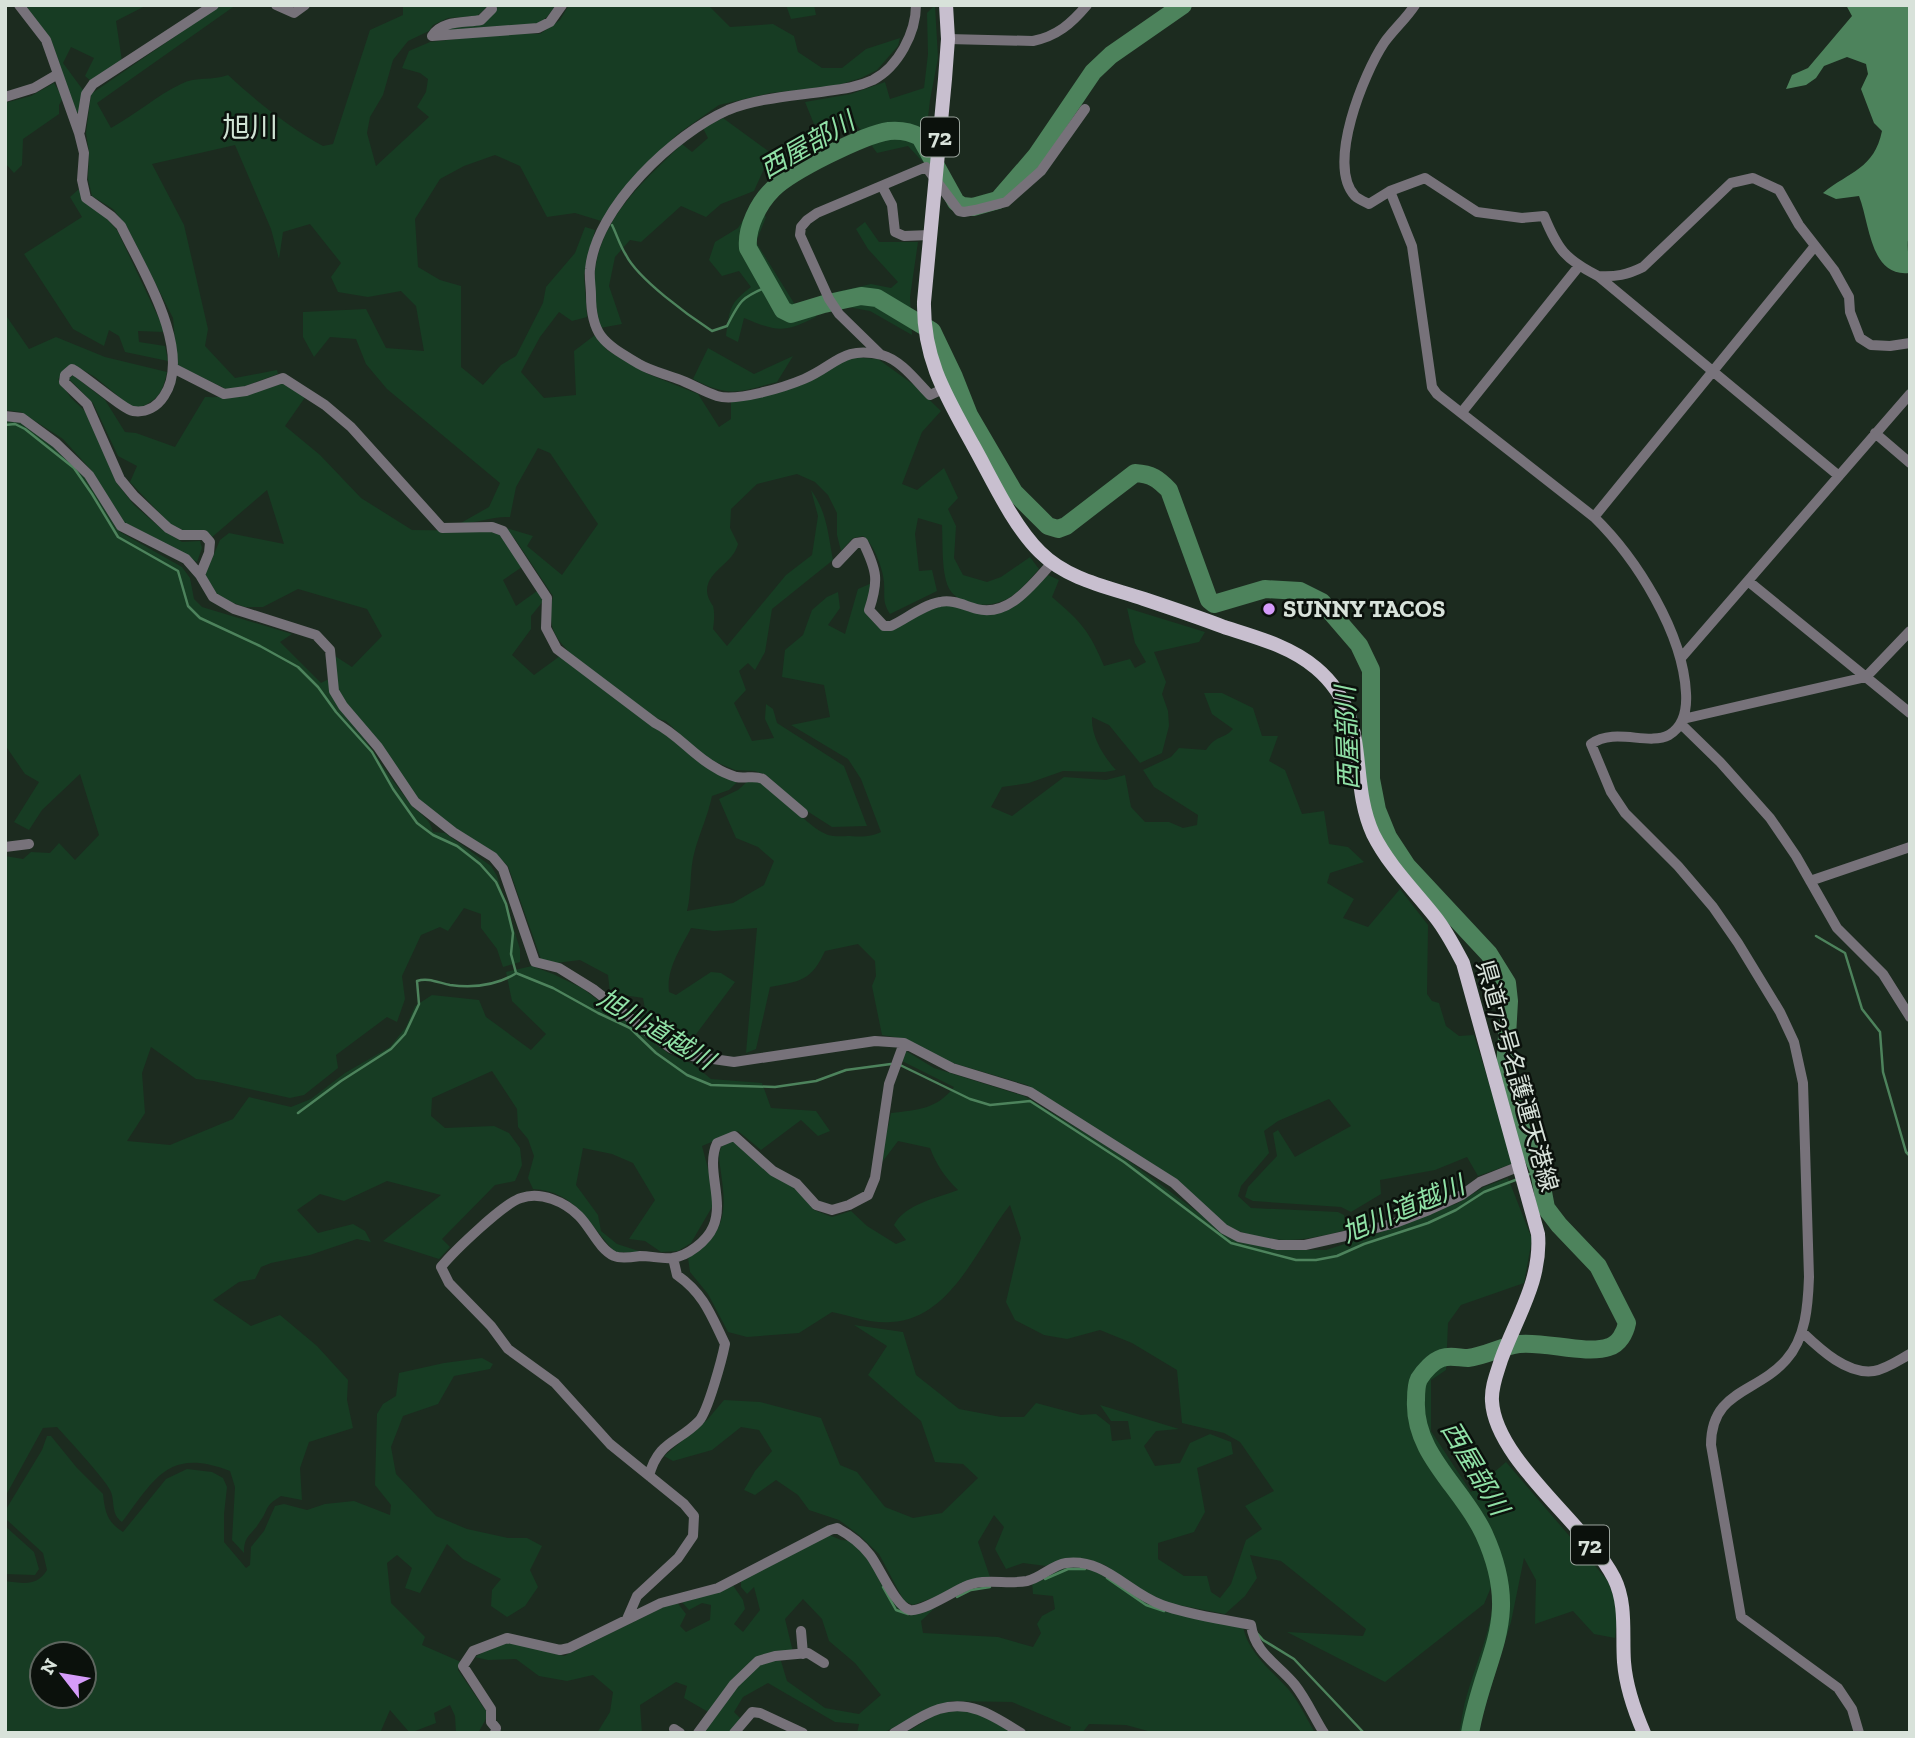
<svg xmlns="http://www.w3.org/2000/svg" width="1915" height="1738" viewBox="0 0 1915 1738" font-family="'Zilla Slab','Noto Sans JP',serif">
<style>
.green{fill:#173c23;fill-rule:evenodd}
.water{fill:#4d835c}
.lines{fill:none;stroke-linecap:round;stroke-linejoin:round}
.stream{stroke:#4d835c;stroke-width:2.5}
.river{stroke:#4d835c;stroke-width:18}
.minor{stroke:#77727a;stroke-width:10}
.major{stroke:#c8bfcf;stroke-width:14}
.poi-dot{fill:#d59bfa;stroke:#0b110c;stroke-width:2.5}
.labels{text-anchor:middle;stroke-width:5;stroke-linejoin:round;paint-order:stroke}
.shield{fill:#0b110c;stroke:#9aa39c;stroke-width:2}
.shield-label{font-size:23px;font-weight:bold;fill:#d8e2da}
.poi-label{font-size:24px;font-weight:bold;fill:#d8e2da;stroke:#0b110c;text-anchor:start}
.street-label{font-size:24px;fill:#d8e2da;stroke:#0b110c}
.water-label{font-size:26px;font-style:italic;fill:#90e1a6;stroke:#0b110c}
.quarter-label{font-size:28px;fill:#d0e3d4;stroke:#0b110c}
</style>
<rect width="100%" height="100%" fill="#1c2b1f"/>
<path class="green" d="M25,5H147L116,21L122,61L92,82L85,76L94,58L71,47L63,63L83,90L80,110L76,114L51,39Z
M221,5H236L97,103L111,128C135,115 156,96 181,84C196,76 213,81 228,75C257,102 289,127 323,146L333,144L370,30L403,15V5H487V7L477,16L448,18L433,25L429,31L408,41L393,60L383,95L370,117L367,133L376,166L429,117L417,107L426,92L428,79L420,73L402,68L409,51L430,42L511,33L540,34L560,20L569,5H708L730,27L773,24L794,36L798,52L822,68H842L866,49L900,38L898,46L877,70L861,78L835,86L770,93L719,105L679,133L644,166L601,221L575,213L547,217L520,166L495,155L464,166L440,179L415,219L418,267L440,280L461,286V367L483,385L501,365L516,356L543,303L546,287L575,253L585,227L595,230L584,275L587,317L572,321L559,312L540,337L521,372L544,398L576,395L574,351L595,335L607,350L648,374L698,394L719,427L731,419V402L850,357L878,359L914,385L941,411L922,432L902,484L917,490L944,468L958,498L948,509L956,526L954,558L963,575L987,582L1001,577L1030,557L1039,569C1018,593 1006,608 972,604C965,603 953,596 950,590C941,576 943,542 942,525L918,518L915,534L919,571L932,570L937,591L890,614C882,602 885,596 884,582C883,569 874,544 863,536L853,538L841,551L837,535V513L828,495L815,482L797,474L757,484L731,509L730,528L738,544C733,564 708,570 707,590C707,597 710,601 713,606C715,613 714,622 713,629L727,646L786,575L812,555L818,516L811,490C827,512 828,534 833,560L772,609L765,652L755,670L748,663L739,671L746,690L734,703L752,741L774,738L765,719L766,704L773,709L777,723L844,766L867,826L832,827L807,811L766,775L755,771L735,770L711,760L696,750L666,721L655,718L572,655C551,634 548,625 553,596L515,539L503,527L533,536L527,546L562,575L598,524L550,453L538,448L516,487L510,517C493,516 477,523 459,524L489,507L500,483L387,389L366,364L356,339L330,337L314,357L303,337V312L366,309L386,348L424,351L416,306L401,291L368,297L338,292L331,277L341,263L310,224L283,232L279,259L271,229L235,145L152,164L184,225L208,329L205,346L235,378L277,370L278,374L240,388L226,389L177,365L173,318L127,227L113,209L92,196L88,179L89,152L86,133L91,94Z
M495,5H556L547,17L538,24L438,32C449,25 470,27 484,24Z
M786,5H814L816,15L791,19Z
M935,5L938,58L930,100L923,162L908,146L877,153L854,121L814,124L805,102L851,94L885,82L890,99L924,88L928,54L927,13Z
M54,83L63,98L59,105V114L23,139L22,165L14,173L5,163V103L31,96Z
M723,118L771,153L754,191L721,204L706,217L681,206L641,242L630,240L615,257L609,286L622,324L600,328C597,309 592,289 595,270C602,216 646,179 682,144L692,152L708,138L703,128Z
M80,188L117,230L161,323L164,332L138,331L139,342L165,346L168,361L125,352L119,336L109,330L104,346L73,329L24,254L82,217L70,197Z
M753,205L766,217L756,242L797,308L814,304L816,317C783,333 778,332 744,318L738,342L726,336C730,308 729,304 751,287L739,271L722,276L709,260L715,242L738,228Z
M865,222L879,242H918L910,297L912,335L870,311L848,307L836,292L871,284L891,288L898,282L868,249L856,229Z
M5,314L29,349L56,337L105,357L167,372C162,394 159,398 140,408L129,405L95,377L73,364L58,379L71,398L89,415L116,482L134,505L164,531L182,542L200,541L202,548L197,562L124,522L92,471L63,439L21,412L5,410Z
M708,348L754,374L793,356L777,382C738,392 730,398 693,379Z
M73,375L105,400L125,432L136,433L175,447L205,397C233,398 257,393 283,383L306,396L285,426L320,455L361,498L412,530L489,531L500,535L522,567L503,580L516,606L537,591L544,600L531,616V629L512,655L534,675L560,656L740,779L729,790L712,796C708,815 700,832 695,850C689,870 692,892 687,911L733,903L764,885L774,861L758,847L736,838L719,799L738,790L749,780C778,782 801,825 828,835C834,837 844,836 850,836C862,837 870,837 881,832L861,779L848,759L791,725L830,717L824,685L782,677L785,650L803,635L812,610L827,597L838,592L840,608L828,625L845,634L858,589L872,583L866,612L874,623L886,631L937,606L950,605L986,615L1025,597L1048,575L1059,580L1052,597C1081,622 1089,630 1104,666L1130,659L1135,668L1146,662L1135,643L1127,608L1205,632L1199,642L1154,652L1166,682L1162,694L1168,711L1169,726L1162,753L1140,763L1109,725L1092,717C1091,736 1103,756 1116,770L1105,772L1063,771L1029,783L1002,787L991,807L1012,816L1064,777L1106,780L1125,775L1131,807L1145,822H1169L1183,828L1197,825L1198,815L1154,787L1143,770L1171,757L1179,748L1206,750C1217,734 1223,740 1233,729L1212,714L1204,693H1222L1253,708L1262,736H1278L1269,761L1285,770L1302,814L1324,811L1329,844L1348,847L1364,862L1330,873L1327,883L1354,899L1343,918L1368,927L1400,889L1428,925L1427,994L1432,1001L1439,1003L1446,1026L1459,1036L1474,1035L1514,1163L1478,1176L1467,1157L1435,1170L1380,1180L1381,1194L1351,1212L1341,1207L1253,1201L1245,1197L1248,1187L1277,1156L1273,1133L1278,1130L1295,1157L1351,1126L1329,1099L1278,1121L1264,1131L1269,1153L1241,1186L1238,1196L1251,1208L1338,1212L1344,1215L1346,1230C1297,1243 1270,1245 1223,1225L1103,1133L1027,1085L946,1061L905,1039L882,1035L872,986L876,976L875,961L858,944L825,951C811,981 801,981 770,987L756,1049L746,1053L757,928L714,931L691,928C681,948 666,969 669,992L676,995L711,972L721,973L735,982L685,1049L664,1040L628,1009L646,1014L643,998L610,993L608,975L580,960L556,963L541,959L508,866L496,855L452,826L418,799L346,703L338,690L335,656L352,667L382,636L367,609L298,589L263,607H245L219,598L205,575L220,540L229,533L284,544L267,490L211,538L206,530H183L170,524L130,482L137,466L118,456L93,403L69,379Z
M5,420L23,422L55,447L86,478L120,532L182,567L190,578L194,599L202,607L292,634L280,642L321,683L329,679C354,721 379,765 410,803C419,814 430,818 433,832L445,833L491,866L497,876L520,949V962L503,967L497,949L481,928V914L464,908L448,931L440,927L421,935L402,976L405,999L397,1022L387,1017L336,1055L338,1068L304,1095L290,1098L213,1081L196,1079L151,1047L142,1073L145,1113L127,1141L170,1145L233,1119L249,1097L291,1107L311,1099L345,1073L390,1047L406,1027L415,1006L432,995L479,1000L486,1017L531,1050L546,1034L512,1001L506,972L532,966L553,974L582,988L669,1054L693,1064L711,1079L762,1083L771,1108L816,1111L830,1131L818,1136L801,1120L761,1150L738,1131L702,1146L712,1184V1207L691,1243L678,1251L661,1252L645,1241L629,1239L655,1200L633,1163L612,1154L583,1148L576,1185L598,1215L601,1231L617,1244L645,1253L615,1252C589,1225 576,1191 533,1189L528,1178L534,1156L528,1139L518,1127L517,1109L492,1071L432,1098L431,1116L445,1128L494,1126L509,1133L520,1148L522,1165L515,1181L495,1185L442,1239L450,1247L439,1259L383,1241L441,1195L387,1181L344,1201L320,1194L297,1210L318,1233L353,1224L365,1231L371,1242L357,1239L310,1255L271,1263L261,1267L255,1279L239,1282L213,1300L251,1326L280,1315L317,1346L348,1380L347,1400L353,1428L309,1442L300,1468L302,1500L281,1496C263,1507 270,1508 259,1523C251,1536 244,1535 244,1553L232,1540L235,1487L230,1471C169,1447 155,1478 122,1522C111,1514 115,1503 111,1492C107,1481 67,1438 57,1427L43,1428L5,1497V856L23,859L31,852L50,853L59,843L75,860L99,835L80,774L42,810L29,830L14,822L39,782L25,774L5,745Z
M906,1051L934,1068L1024,1096L1114,1150L1238,1242L1289,1250H1326L1397,1227L1458,1203L1484,1187L1508,1178L1532,1239L1524,1283L1461,1305L1448,1323L1446,1370L1431,1380V1431L1471,1492L1506,1462L1608,1581L1618,1609L1615,1638L1594,1634L1573,1611L1535,1624L1536,1580L1524,1558L1511,1622L1481,1720L1480,1733H1459C1462,1720 1463,1707 1467,1695C1478,1657 1496,1621 1494,1580L1484,1604L1385,1682L1287,1632L1363,1636L1366,1629L1281,1561L1250,1555L1257,1578L1245,1596L1225,1614L1168,1603L1143,1593L1105,1565L1090,1560L1067,1558L1046,1566L1023,1563L1006,1569L995,1549L1004,1527L994,1515L978,1542L990,1577L913,1605L904,1601L879,1554L859,1535L839,1520L809,1510L798,1495L776,1480L755,1495L744,1490L755,1471L772,1451L759,1430L741,1427L712,1450L673,1461L664,1456L707,1420L724,1400L760,1402L821,1418L840,1465L857,1472L885,1507L913,1518L942,1513L978,1478L963,1464L935,1462L921,1421L868,1375L887,1346L854,1325L903,1332L916,1375L959,1409L1001,1417H1024L1036,1403L1081,1415L1096,1414L1110,1425L1112,1441L1131,1439L1128,1421H1111L1100,1405L1179,1429L1156,1431L1144,1446L1155,1466L1180,1463L1190,1443L1210,1434L1231,1442L1233,1454L1197,1468L1205,1512L1194,1532L1158,1543V1559L1184,1576H1207L1211,1592L1220,1598L1231,1584L1246,1540L1262,1529L1245,1506L1274,1491L1240,1442L1224,1433L1182,1423L1177,1370L1132,1343L1100,1330L1067,1339L1044,1335L1015,1320L1006,1302L1021,1238L1010,1205C978,1245 952,1319 891,1322C872,1324 851,1316 832,1312L799,1333L747,1337L728,1332L708,1294L690,1272L688,1258C725,1234 727,1214 721,1173C720,1163 717,1155 722,1146L733,1141L796,1188L814,1210L832,1217L851,1211L867,1226L896,1244L906,1240L894,1225C905,1204 937,1198 958,1190C945,1177 937,1166 930,1148L898,1141L880,1165L891,1113C918,1110 937,1109 954,1087L902,1061Z
M482,1358L493,1364L490,1369L454,1376L438,1404L403,1416L391,1447L396,1474L436,1516L467,1529L508,1538H527L542,1546L530,1570L538,1587L525,1606L507,1617L491,1606L492,1590L501,1579L463,1559L447,1544L420,1593L405,1588L412,1568L397,1555L387,1563L391,1603L425,1637L422,1645L461,1662L458,1670L486,1711V1719L478,1733H456L455,1716L450,1705L434,1713L436,1723L410,1733L390,1710L380,1733H5V1581C23,1583 37,1587 47,1570L43,1553L7,1520L5,1511L42,1450L47,1436H51L77,1468L103,1494C105,1512 107,1522 123,1532L166,1479L187,1469L212,1472L223,1478L227,1487L224,1514V1542L246,1568L250,1565L251,1547L264,1531L275,1506L284,1504L307,1510L325,1504L354,1501L390,1515L391,1505L375,1485L377,1414L383,1404L396,1396L399,1373L444,1363ZM42,1654H84V1696H42Z
M5,1526L34,1552L39,1569L35,1575L5,1574Z
M827,1534L841,1540L854,1541L909,1612L941,1602L921,1621L923,1633L998,1637L1033,1647L1041,1633L1037,1624L1042,1616L1055,1609L1053,1596L1033,1594L1032,1581L1064,1565L1101,1571L1140,1598L1243,1627C1249,1654 1271,1670 1289,1690C1299,1702 1307,1719 1315,1733H1155L1126,1725L1089,1724L1082,1733H1069L1071,1727L1012,1702L951,1701L925,1711L883,1733H857L859,1724L835,1722L768,1683L743,1697L734,1712L741,1719L732,1733H704C715,1716 746,1667 765,1662C770,1661 776,1661 781,1661L787,1681L825,1708L859,1714L881,1695L855,1663L829,1641L822,1619L803,1599L785,1619L793,1652L756,1658L710,1713L684,1698L687,1686L676,1682L640,1705L642,1733H597L610,1712L613,1692L593,1675L567,1681L539,1676L516,1659L488,1660L475,1657L492,1647L508,1642L564,1656L676,1601L686,1614L680,1626L686,1632L710,1620L711,1605L702,1603L689,1610L681,1601L732,1584L743,1600L745,1609L734,1624L743,1632L760,1610L754,1587L747,1594L741,1587V1580Z
M961,1710L978,1712L1013,1733L962,1731L905,1733L937,1714Z"/>
<path class="water" d="M1846,5H1910V232C1905,244 1910,259 1909,273C1870,277 1870,224 1859,196L1836,199L1823,193C1850,171 1874,169 1882,131L1874,123L1861,89L1868,74L1866,64L1847,57L1824,66L1816,78L1806,85L1786,89L1792,75L1808,68L1852,16Z"/>
<g class="lines">
<path class="stream" d="M612,225C617,235 620,246 626,255C638,279 689,316 712,331L727,326C740,300 742,297 769,286
M5,425L15,424L25,429L74,468L92,494L118,537L178,571L188,606L200,618L260,646L298,667L318,687L336,712L372,752L393,789L417,823L433,835L457,846L480,864L496,882L506,904L513,933L511,954L516,973L553,988L598,1013L630,1028L656,1053L687,1075L711,1085L775,1087L816,1081L846,1070L891,1064
M1816,936L1845,953L1862,1009L1880,1032L1883,1072L1906,1152L1910,1156
M898,1064L970,1099L990,1105L1030,1101L1124,1162L1231,1243L1296,1260H1316L1337,1256L1364,1244L1428,1223L1456,1210L1484,1192L1518,1179
M298,1113L341,1081L391,1049L405,1034L419,1004L417,981C428,977 439,983 450,985C473,988 495,986 515,974
M1527,1175L1539,1171
M1107,1578L1146,1605L1164,1611
M1045,1579L1068,1569H1085
M883,1587L896,1610L908,1614
M957,1597L971,1590L990,1587
M1256,1632L1263,1640L1294,1659L1364,1733"/>
<path class="river" d="M1183,5L1111,55L1093,72L1036,156L998,200L973,207L962,206L956,202L920,137C911,132 900,130 889,131C863,135 791,171 773,189C758,204 746,228 748,248L783,310L791,314L824,304L861,296L877,298L932,331L954,377L969,415L1014,492L1048,526L1058,529L1066,526L1135,473C1152,474 1158,479 1169,490L1209,600L1214,604L1265,589L1300,591L1322,602L1359,645L1371,670V779L1377,810L1388,837L1407,866L1489,954L1507,983L1509,1001L1505,1071L1525,1139L1539,1171L1546,1208L1559,1225L1598,1266L1627,1323C1625,1333 1619,1344 1609,1347C1586,1355 1545,1341 1519,1344C1502,1346 1486,1356 1468,1358C1460,1358 1450,1355 1442,1358C1433,1361 1424,1371 1419,1379C1416,1385 1416,1393 1416,1400C1413,1454 1463,1488 1484,1534C1523,1620 1485,1651 1470,1733"/>
<path class="minor" d="M19,5L46,40L79,133L84,153L82,180L86,198L111,216L121,226C141,268 194,351 164,396C157,407 146,413 133,411C124,410 85,376 72,369L65,375L64,382L87,404L120,479L134,496L168,528L181,535H204L210,542L209,553L200,575
M276,5L294,13L305,5
M916,5C916,33 898,67 873,80C858,87 843,89 827,91C794,96 758,98 728,110C674,134 596,207 590,269C589,277 591,287 591,295C591,308 593,325 601,336C610,348 626,356 639,364C651,371 665,374 678,379C692,384 704,392 717,396C737,402 785,387 804,379C835,366 843,345 882,355C901,360 917,382 930,395L943,389
M1415,5C1406,19 1393,30 1384,43C1364,73 1326,165 1355,196C1358,199 1365,202 1369,204L1390,191L1425,178L1477,212L1522,218L1544,216C1558,250 1565,259 1598,276L1839,476
M432,36L538,28L550,22L562,5
M432,36C441,20 465,23 481,20L492,9L491,5
M948,39L1033,41C1057,36 1071,24 1087,5
M5,97L34,88L58,74
M80,131L86,94L93,84L214,5
M882,186L892,205L895,232L904,236L930,235
M1390,191L1412,246L1432,387L1437,394L1594,517C1637,559 1683,633 1686,693C1687,709 1684,726 1669,735C1648,746 1615,727 1591,744L1611,792L1625,813L1678,866L1713,907L1738,943L1780,1012L1794,1042L1803,1083L1809,1277C1808,1305 1806,1338 1786,1360C1756,1394 1711,1390 1711,1445L1741,1617L1838,1688L1852,1709L1859,1733
M1598,276C1616,277 1627,275 1643,267L1731,183L1753,178L1779,190L1799,225L1834,270L1849,297L1850,312L1860,338L1871,345L1890,346L1910,343
M880,354L839,314L829,299L800,235L801,227L807,220L817,213L926,167L959,211L964,212L975,210L1006,202L1041,171L1085,109
M173,368L224,394L246,391L283,378L325,405L351,427L442,528L492,527L503,531L547,598L546,628L557,649L655,723C678,734 693,756 716,768C722,772 730,775 736,777C746,779 754,775 763,779L803,813
M1462,412L1579,266
M5,416L22,418L56,443L89,475L121,526L186,559L200,575L213,597L234,609L316,635L330,650L334,691L343,706L378,747L415,802L453,832L493,857L503,869L535,962L559,968L593,989L652,1035L671,1048L692,1056L734,1062L875,1041L904,1043L952,1068L1030,1092L1174,1183L1224,1229L1239,1237L1278,1245H1305L1354,1234L1395,1223L1429,1210L1462,1195L1480,1182L1520,1166
M1875,433L1910,463
M1594,517L1815,246
M837,563L856,543L863,542C877,571 879,580 869,610L884,626H891C906,619 923,605 940,602C953,599 965,606 977,609C1010,617 1033,583 1052,563
M1748,581L1910,713
M1681,658L1910,394
M1683,719L1866,677L1910,631
M1681,724L1720,762L1770,818L1796,856L1837,928L1883,974L1910,1017
M5,847L29,844
M1810,881L1910,847
M1802,1332C1820,1349 1847,1375 1874,1371C1886,1369 1899,1360 1910,1354
M649,1476C658,1441 678,1443 699,1421C708,1411 722,1359 725,1344C711,1315 704,1294 677,1275L673,1258
M627,1619L637,1596L678,1558L693,1536L694,1516L684,1504L610,1444L555,1383L508,1349L491,1326L449,1283L441,1267C454,1251 504,1203 521,1198C541,1191 565,1202 579,1216C591,1228 599,1249 614,1256C621,1259 633,1257 640,1256C651,1256 662,1259 672,1258C688,1256 707,1241 713,1227C725,1200 705,1169 717,1143L734,1136L773,1171L797,1184L816,1205L832,1210L849,1205L868,1195L875,1178L889,1084L904,1043
M801,1631L803,1654
M674,1729L680,1733
M495,1733L496,1728L491,1722V1709L463,1666L473,1651L507,1638L560,1650L569,1648L661,1603L718,1588L830,1530L837,1528C850,1535 861,1543 870,1555C880,1568 896,1607 910,1610C922,1612 951,1593 964,1587C984,1577 1006,1585 1027,1581C1041,1578 1052,1565 1066,1563C1105,1558 1128,1593 1162,1605C1189,1615 1222,1619 1251,1625C1255,1654 1278,1664 1295,1685C1306,1699 1314,1717 1324,1733
M698,1733L734,1684L758,1661L775,1656L808,1653L824,1663
M734,1733L752,1712L760,1713L803,1733
M894,1733C908,1725 923,1714 939,1709C971,1699 995,1717 1021,1733"/>
<path class="major" d="M946,5L948,39L945,79L924,302C923,359 946,396 973,445C991,477 1013,526 1040,552C1068,580 1108,587 1144,599C1171,608 1198,617 1224,627C1255,637 1290,646 1316,668C1373,716 1347,777 1373,834C1389,866 1414,890 1436,918C1447,932 1455,948 1463,963L1538,1234C1542,1280 1516,1318 1501,1360C1497,1373 1491,1387 1492,1401C1495,1460 1587,1525 1614,1578C1627,1604 1622,1634 1624,1662C1626,1687 1634,1710 1644,1733"/>
</g>
<circle class="poi-dot" cx="1269" cy="609" r="7"/>
<g class="labels">
<g class="shield">
<rect x="921" y="117.5" width="38" height="39" rx="5"/>
<rect x="1571" y="1525.5" width="38" height="39" rx="5"/>
</g>
<g class="shield-label">
<text x="940" y="145">72</text>
<text x="1590" y="1553">72</text>
</g>
<g class="poi-label">
<text x="1283" y="617">SUNNY TACOS</text>
</g>
<g class="street-label">
<text transform="translate(1517 1076) rotate(74)" y="8">県道72号名護運天港線</text>
</g>
<g class="water-label">
<text transform="translate(807 145) rotate(-30)" y="9">西屋部川</text>
<text transform="translate(1347 738) rotate(-92)" y="9">西屋部川</text>
<text transform="translate(656 1029) rotate(31)" y="9">旭川道越川</text>
<text transform="translate(1403 1209) rotate(-23)" y="9">旭川道越川</text>
<text transform="translate(1475 1468) rotate(59)" y="9">西屋部川</text>
</g>
<g class="quarter-label">
<text x="250" y="137">旭川</text>
</g>
</g>
<rect width="1915" height="1738" fill="none" stroke="#d8e2da" stroke-width="14"/>
<g transform="translate(63 1675) rotate(301)"><circle r="33" fill="#0b110c" stroke="#5d655e" stroke-width="2"/>
<path d="M0-5L12 26L0 18L-12 26Z" fill="#d59bfa"/>
<text y="-10" font-size="19" font-weight="bold" text-anchor="middle" fill="#d8e2da">N</text>
</g>
</svg>
